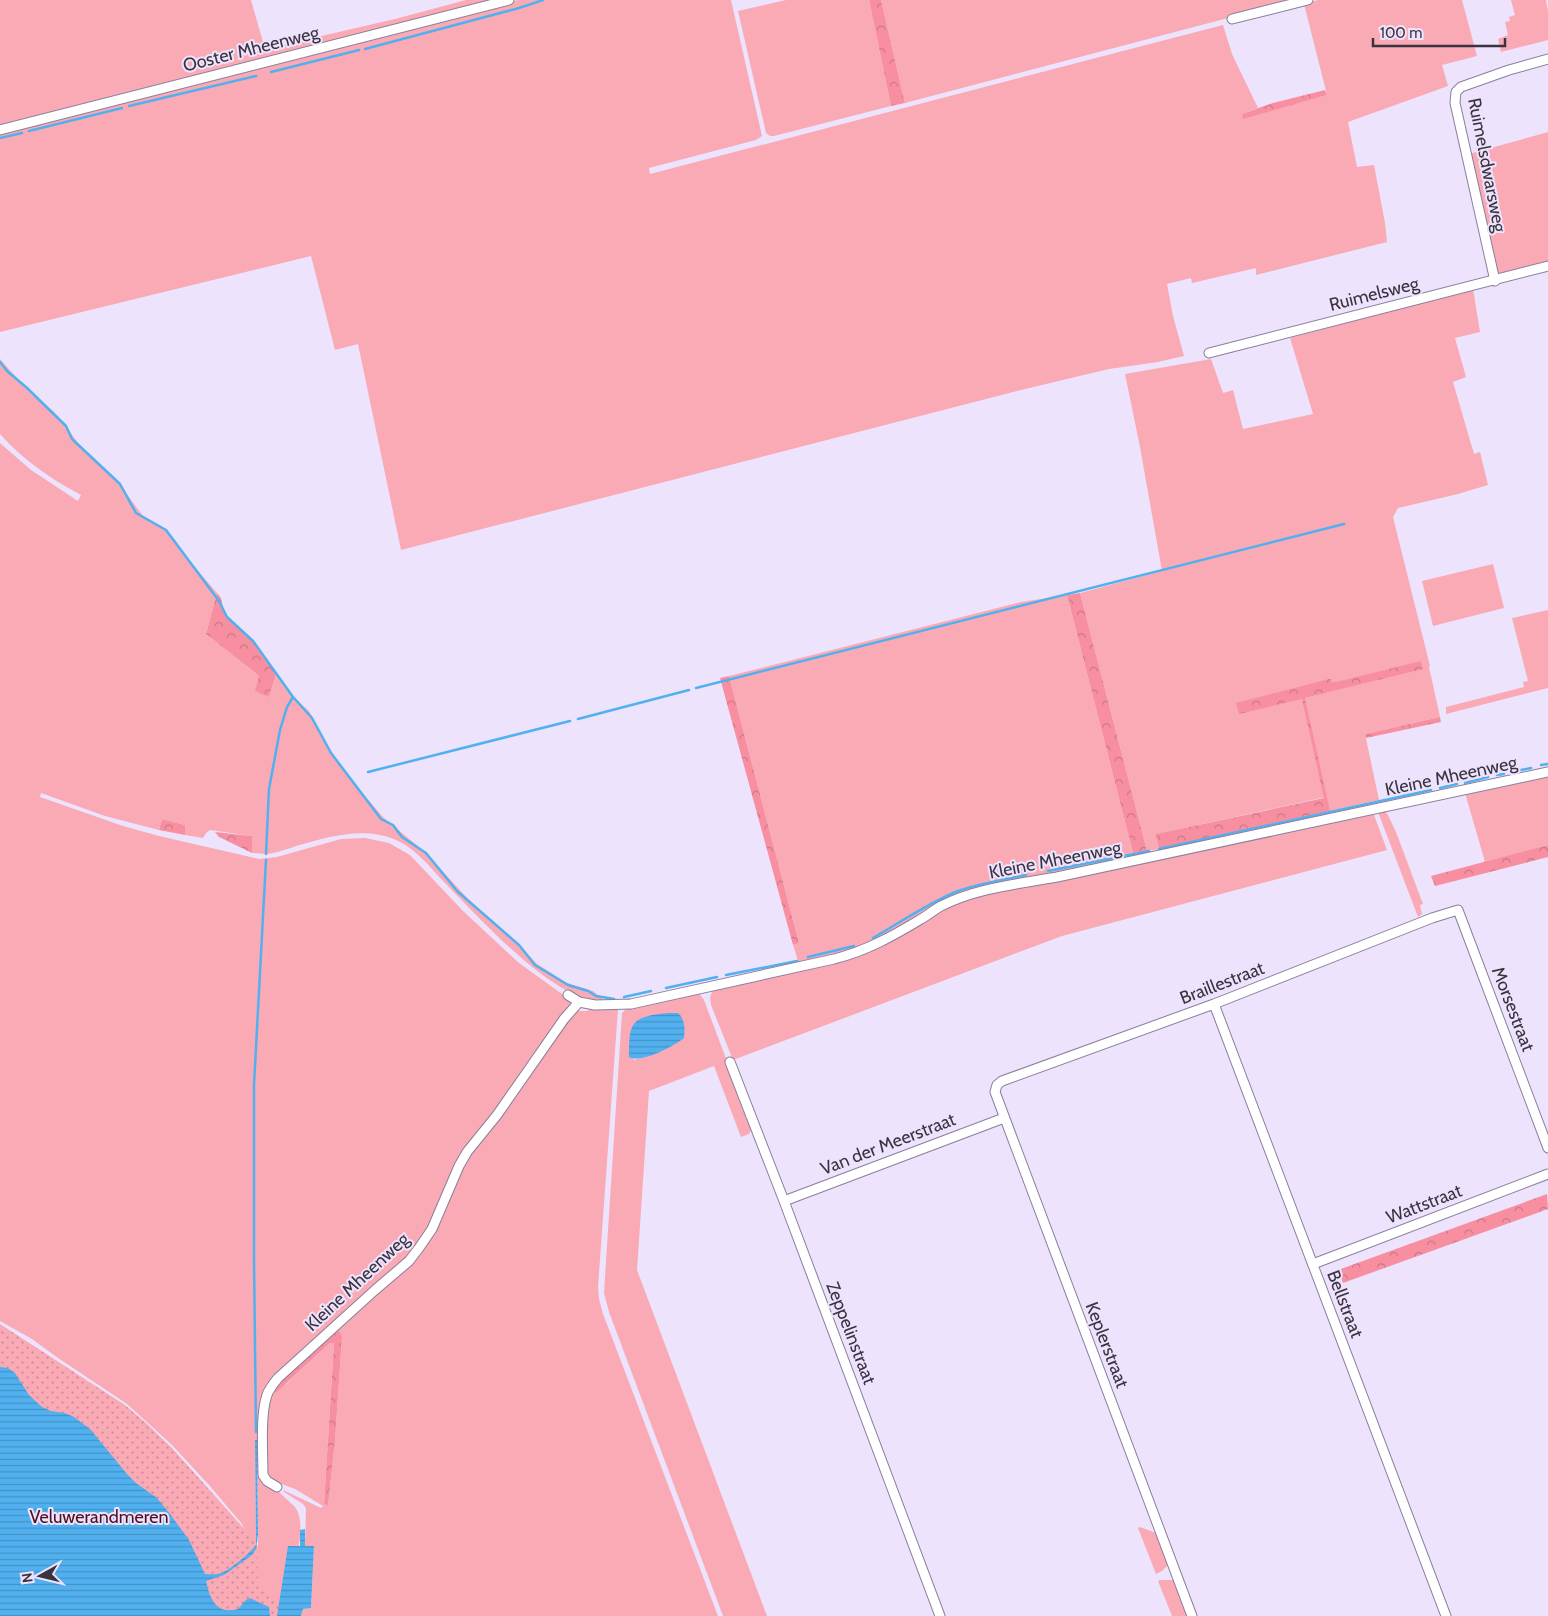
<svg xmlns="http://www.w3.org/2000/svg" width="1548" height="1616" viewBox="0 0 1548 1616" font-family="Cabin,sans-serif">
<style>
.grass{fill:#f9aab5;fill-rule:evenodd}
.forest{fill:url(#forest-crowns)}
.park{fill:url(#park-dots)}
.water{fill:url(#water-rules)}
.lines{fill:none;stroke-linecap:round;stroke-linejoin:round}
.stream{stroke:#51b1f0;stroke-width:2.5}
.minor-casing{stroke:#8a7e9b;stroke-width:11}
.minor{stroke:#fff;stroke-width:9}
.labels{text-anchor:middle;stroke-width:4;stroke-linejoin:round;paint-order:stroke}
.street-label{font-size:18px;fill:#3a3441;stroke:#eee3fd}
.park-label{font-size:18px;fill:#501021;stroke:#eee3fd}
</style>
<defs>
<pattern id="forest-crowns" width="20" height="18" patternUnits="userSpaceOnUse" patternTransform="scale(1.25)"><rect width="20" height="18" fill="#f88fa1"/><path d="M2 6a3 3 0 1 1 6 0M12 15a3 3 0 1 1 6 0" fill="none" stroke="#ca7685"/></pattern>
<pattern id="park-dots" width="8" height="8" patternUnits="userSpaceOnUse" patternTransform="scale(1.25)"><rect width="8" height="8" fill="#f9aab5"/><path d="M2 2h.1M6 6h.1" fill="none" stroke="#cb8b95" stroke-width="1.8" stroke-linecap="round"/></pattern>
<pattern id="water-rules" width="6" height="5" patternUnits="userSpaceOnUse" patternTransform="scale(1.25)"><rect width="6" height="5" fill="#51b1f0"/><path d="M0 2.5h6" fill="none" stroke="#4491c4"/></pattern>
</defs>
<rect width="100%" height="100%" fill="#eee3fd"/>
<path class="grass" d="M0,0H251L265,49L395,19L466,0H500L0,128Z
M518,0H731L762,136L756,140L649,168L650,174L1223,25L1232,54L1258,108L1242,114L1244,118L1327,95L1304,4L1318,0H1462L1477,56L1442,65L1448,86L1348,122L1357,167L1374,165L1385,223L1387,242L1256,275V268L1192,283L1191,278L1167,284L1173,316L1184,356L1158,362L1109,369L1021,390L401,550L358,344L335,350L311,256L0,332V132Z
M786,0H869L891,106L774,136H770L766,133L738,11Z
M881,0H1297L905,103Z
M1511,0H1546L1548,12V40L1501,52L1498,39L1508,35L1505,22L1510,21L1509,17L1515,15Z
M1548,132V262L1496,274L1469,154Z
M1473,289L1480,332L1455,338L1466,377L1453,382L1474,454L1480,452L1488,485L1458,494L1398,508L1393,517L1430,666L1429,667L1440,717L1365,734L1379,800L1330,811L1326,797L1157,834L1159,849L1147,851L1080,593L1162,571L1140,447L1125,374L1211,359L1223,393L1233,390L1243,429L1313,414L1290,338ZM1421,669L1305,698L1313,737L1303,694Z
M0,359L32,395L52,410L62,421L81,447L114,477L143,516L167,532L176,541L182,552L217,593L206,634L259,676L269,697L276,674L291,695L309,711L335,758L347,775L383,817L426,853L469,900L515,941L537,964L567,983L593,991L606,1002C597,1001 588,1001 580,997C535,979 481,920 447,885C432,870 417,849 396,840C363,826 329,837 296,846C287,849 277,853 267,854C262,854 257,853 252,853V836L210,830L207,832L203,838L185,835V825L162,819L159,830L105,816L41,793L40,797L123,826L159,836L259,859L277,857L341,839L365,838L389,843L410,855L462,910L519,963L562,994L569,1000L570,1006L455,1169L424,1234L412,1253L266,1390L261,1475L295,1507C312,1530 285,1590 277,1616L237,1603L258,1545L257,1440H255L256,1545L245,1532L242,1524L209,1485L172,1445L127,1404L58,1358L32,1339L0,1321V443L31,470L78,501L81,495C51,479 23,460 0,434Z
M1493,564L1504,608L1433,626L1422,581Z
M1067,595L1133,853L1088,868L983,887L864,947L799,964L793,945L799,943L729,676L1021,602Z
M1548,610V688L1446,714V707L1524,687L1523,682L1528,681L1512,618Z
M1548,776V845L1485,862L1465,793Z
M1385,811L1388,815L1396,832L1423,904L1420,905L1422,914L1418,917L1378,812Z
M1371,814L1374,815L1387,850L1062,936L733,1060L711,1005L710,997L713,990L854,958L886,944L955,904L983,895Z
M699,993L704,1000L752,1128L749,1134L741,1137L714,1066L649,1091L637,1270L767,1616H723L609,1312L604,1293L622,1013L627,1008ZM667,1013L646,1057L633,1060L638,1020Z
M590,1009H618L598,1287L599,1299L603,1314L718,1616H301L303,1609L311,1608L314,1547L305,1546L306,1508L303,1504L284,1492L283,1490L321,1508L323,1506L295,1489L268,1479L265,1471L267,1405L272,1390L286,1384L330,1343H334L324,1504L328,1506L335,1441L342,1337L335,1330L408,1267L463,1163L561,1028L577,1011H587Z
M1140,1527L1156,1533L1168,1565L1162,1571L1156,1574L1138,1528Z
M1160,1580H1174L1188,1616H1172L1158,1581Z"/>
<path class="forest" d="M869,0H881L905,103L891,106Z
M1325,90L1327,95L1243,119L1242,114L1273,103Z
M217,593L221,598L224,613L250,638L276,674L269,697L255,691L259,676L206,634Z
M1080,593L1147,851L1133,853L1067,595Z
M1421,661L1423,669L1305,698L1330,811L1159,849L1156,834L1324,798L1302,699L1239,714L1236,703L1329,679H1331L1332,683Z
M729,676L799,943L793,945L720,678Z
M1440,717L1441,722L1366,738L1365,734Z
M162,819L185,825V835L159,830Z
M215,832L252,836V853L219,837Z
M1548,845V857L1435,886L1431,876Z
M1547,1194L1548,1209L1343,1283L1338,1270Z
M335,1330L340,1332L342,1337L335,1441L328,1506L324,1504L334,1343H330L280,1389L276,1392L272,1390L275,1385Z"/>
<path class="park" d="M0,1324L125,1405L145,1422L172,1448L257,1543L258,1587L298,1616H0Z"/>
<path class="water" d="M667,1013H678C685,1019 685,1029 684,1038C674,1046 641,1064 629,1057C629,1023 630,1017 667,1013Z
M0,1367L8,1368L15,1373L29,1395L42,1407L51,1411L65,1413L74,1417L90,1429L127,1474L136,1483L157,1498L170,1514L189,1540L205,1574C210,1574 216,1575 221,1573C229,1571 251,1552 256,1545L255,1440H257L258,1535L256,1549L252,1555L224,1575L206,1581C209,1594 214,1612 231,1610C234,1610 236,1610 239,1608C243,1604 244,1600 250,1598L269,1607L270,1616H0Z
M305,1529V1546H314L311,1608L303,1609L301,1616H277L288,1546H300V1530Z"/>
<g class="lines">
<path class="stream" d="M365,49L519,8L543,0
M271,72L359,50
M129,106L256,76
M29,131L122,108
M0,138L22,133
M0,362L7,371L26,387L66,426L72,439L120,484L136,513L166,530L219,601L227,617L253,641L293,697L312,718L331,753L381,819L393,825L402,837L426,853L457,891L519,945L535,965L568,985L588,991L596,996L614,999
M696,688L1344,524
M578,719L689,690
M1541,765L1548,764
M368,772L570,721
M1511,772L1531,768
M1497,775L1504,774
M1465,783L1488,777
M1440,788L1457,784
M1159,849L1431,790
M266,854L269,789L280,730L287,707L293,697
M1048,871L1149,851
M873,938C901,922 928,903 958,891C980,883 1003,880 1026,875
M808,957L854,946
M726,975L797,961
M666,988L717,977
M624,997L651,991
M256,1432L254,1259V1085L266,860"/>
<g class="minor-casing">
<path id="minor" d="M1232,19L1308,0
M0,130L509,0
M1495,281L1455,103L1456,92L1461,87L1509,70L1548,59
M1209,353L1548,266
M568,995L579,1002L595,1005L631,1004L834,959C866,951 893,936 921,919C928,915 934,910 941,906C976,888 1018,884 1057,877L1548,772
M1214,1004L1446,1616
M730,1062L784,1201L940,1616
M784,1201L1004,1118
M1313,1264L1548,1174
M277,1487L267,1481L263,1475C263,1453 260,1415 267,1395C269,1389 273,1384 278,1378L375,1290L409,1261L419,1248L432,1229L459,1166L467,1152L497,1115L564,1019L579,1002
M1192,1616L995,1092L997,1085L1002,1081L1214,1004L1432,918L1458,910L1548,1148"/>
</g>
<use href="#minor" class="minor"/>
</g>
<g class="labels">
<g class="street-label">
<text transform="translate(251 49) rotate(-14)" y="6">Ooster Mheenweg</text>
<text transform="translate(1487 165) rotate(79)" y="6">Ruimelsdwarsweg</text>
<text transform="translate(1374 294) rotate(-14)" y="6">Ruimelsweg</text>
<text transform="translate(1451 776) rotate(-12)" y="6">Kleine Mheenweg</text>
<text transform="translate(1055 860) rotate(-11)" y="6">Kleine Mheenweg</text>
<text transform="translate(1222 983) rotate(-21)" y="6">Braillestraat</text>
<text transform="translate(1513 1009) rotate(69)" y="6">Morsestraat</text>
<text transform="translate(888 1144) rotate(-21)" y="6">Van der Meerstraat</text>
<text transform="translate(1424 1204) rotate(-21)" y="6">Wattstraat</text>
<text transform="translate(357 1282) rotate(-43)" y="6">Kleine Mheenweg</text>
<text transform="translate(1345 1304) rotate(69)" y="6">Bellstraat</text>
<text transform="translate(851 1333) rotate(69)" y="6">Zeppelinstraat</text>
<text transform="translate(1107 1345) rotate(69)" y="6">Keplerstraat</text>
</g>
<g class="park-label">
<text x="99" y="1523">Veluwerandmeren</text>
</g>
</g>
<g transform="translate(40 1576) rotate(262)" stroke="#eee3fd" stroke-width="4" paint-order="stroke">
<path d="M0-4L9 19L0 12L-9 19Z" fill="#3a3441"/>
<text y="-8" font-size="14" font-weight="bold" text-anchor="middle" fill="#3a3441">N</text>
</g>
<path d="M1373 38v8h132v-8" fill="none" stroke="#3a3441" stroke-width="2.5"/>
<text x="1380" y="38" font-size="15" fill="#3a3441" stroke="#eee3fd" stroke-width="4" paint-order="stroke">100 m</text>
</svg>
